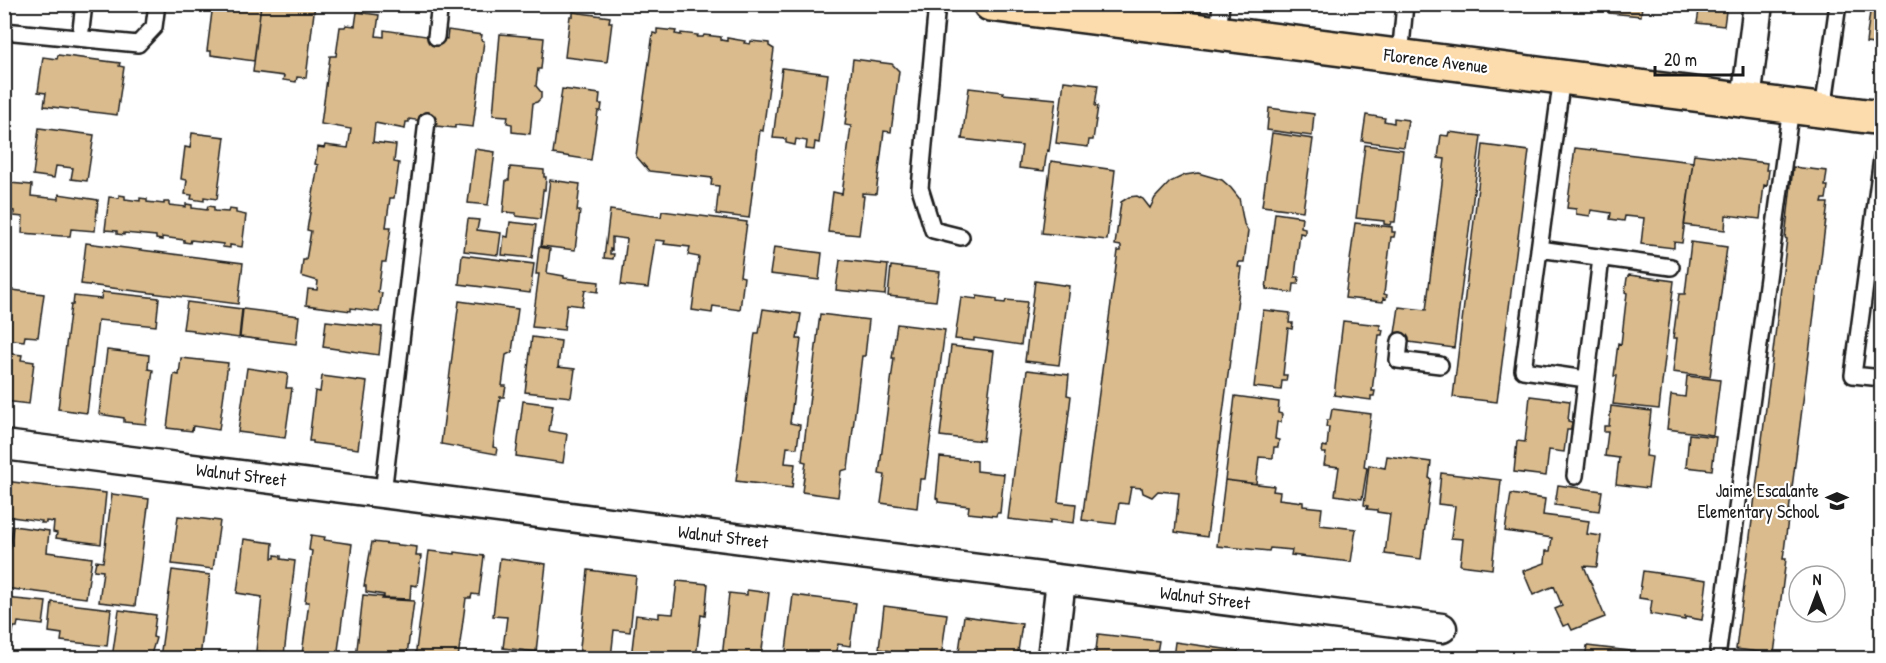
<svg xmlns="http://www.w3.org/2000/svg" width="1886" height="663" viewBox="0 0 1886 663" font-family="'Patrick Hand',sans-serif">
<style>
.building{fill:#d9bb8d;stroke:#1c1c1c;stroke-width:1.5}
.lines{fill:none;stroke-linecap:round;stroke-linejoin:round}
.lane-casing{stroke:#1c1c1c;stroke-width:20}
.street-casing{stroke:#1c1c1c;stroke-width:33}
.primary-casing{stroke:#1c1c1c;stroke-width:38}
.lane{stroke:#fff;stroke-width:15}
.street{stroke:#fff;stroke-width:28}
.primary{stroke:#fcdcac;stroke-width:33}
.labels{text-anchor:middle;stroke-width:4.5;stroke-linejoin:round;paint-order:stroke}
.street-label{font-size:18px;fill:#1c1c1c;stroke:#fff}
.poi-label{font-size:18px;fill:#1c1c1c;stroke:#fff;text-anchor:end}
</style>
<rect width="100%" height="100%" fill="#fff"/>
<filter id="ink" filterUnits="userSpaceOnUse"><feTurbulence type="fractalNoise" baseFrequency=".0167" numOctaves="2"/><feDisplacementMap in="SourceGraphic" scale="12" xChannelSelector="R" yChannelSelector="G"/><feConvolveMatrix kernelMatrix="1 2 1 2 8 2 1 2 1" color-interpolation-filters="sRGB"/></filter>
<g filter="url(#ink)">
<path class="building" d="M213,4H261L254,61L211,55V51H207Z
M261,4H315L306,78L297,77L296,82L283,80L284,76L253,72Z
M1610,4H1642L1641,16L1609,13Z
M1700,4H1727L1724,26L1697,23Z
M1871,4H1882V45L1866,43Z
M357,12L379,15L376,36L384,37V30L447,39L448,30L482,35L481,40L484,41L473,127L455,125V128L436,126L437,123L409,119V122H406L405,129L375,123L373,142L396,145L394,162L399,163L394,198H390L386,227H391L386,262H382L378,292L382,293L379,312L351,308V311L306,305L308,289L317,290L318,281L301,276L303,260H306L311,231L307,230L318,165L315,164L318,147L324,148L325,145L348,148L351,129L321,124L330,56H336L340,27H345L346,25L355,26Z
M573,12L610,17L609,22H612L607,62L565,57L570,16H573Z
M657,29L676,31L675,34L681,35V33L698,35L697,37H703L704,35L721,37V40L727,41V38L745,41L744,43L750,44L751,41L769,43V46L774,49L763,131L760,130L749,218L716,214L719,186L711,185L712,178L649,171L636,156L653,33L657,34Z
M500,34L544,38L541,69H538L536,86L541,92V98L537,102L533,103L530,134L512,132V124L507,123L508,116L493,115Z
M58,55L120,63L119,66L124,67L117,115L44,106L46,93L38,92L43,57L57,59Z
M853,59L892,64L899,71L891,132L884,131L876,194L862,193V196H864L859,235L828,232L833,192L842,194L851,126L845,125Z
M782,68L828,74L819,143L815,142L814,150L806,149L807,141L796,139L795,145L786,143V139L773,138Z
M1064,81L1098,85L1095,106H1098L1093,140H1089L1088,147L1056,143Z
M969,88L1004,92L1003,94L1056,99L1049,151L1047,150L1044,171L1019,168L1022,146L962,139Z
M562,89L600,94L599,104H602L601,111H598L591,160L553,154Z
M1269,108L1314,114L1312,136L1267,130Z
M1366,115L1385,118L1384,121L1394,123V118L1408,120L1404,147L1362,141Z
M39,128L94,135L87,181L71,179L73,168L56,166L54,178L33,175Z
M1449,132L1481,136L1454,348L1394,340L1399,307L1426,310L1445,159L1438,158L1441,135L1448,136Z
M192,133L225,137L217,199L204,197V201L191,199L192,195L185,194L187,180L181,179L185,147L190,148Z
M1272,133L1313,139L1303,211L1262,206Z
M1365,145L1403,150L1395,222H1391L1390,225L1384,224V221L1356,218Z
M1483,145L1529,151L1497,402L1453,397Z
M1575,148L1693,162L1682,243L1674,242V248L1641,244L1644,218L1625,216L1624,221L1610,219L1611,213L1591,210L1590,216L1576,214V209L1567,208Z
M475,149L495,152L488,205L468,203Z
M1694,154L1767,163L1766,170H1769L1767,186L1764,185L1760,219L1726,215L1725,230L1684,225Z
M1051,161L1115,170L1107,240L1042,233Z
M510,167L544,170V177H546L545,190H543L540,219L516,216V213L503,212L506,180H509Z
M1793,167L1827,171L1825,186H1828L1826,199H1823L1822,203H1828L1783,559H1786L1774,654L1736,649L1787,239L1785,238Z
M1198,173L1222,180L1231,188L1239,198L1244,224L1248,231L1244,262H1239L1238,267H1242L1207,537L1175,532L1179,493L1158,491L1152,497L1143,493L1142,488L1131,487L1128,504L1119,503L1116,524L1082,520L1118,251H1121V246L1115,245L1121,202L1129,197L1137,196L1143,199L1150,208L1155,198L1170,182L1185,175Z
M550,180L580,184L577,211H580L575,250L541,246Z
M9,183L32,185L31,196L59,199V194L98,200L95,231L71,229L70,236H62L22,233L23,217L14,216V211L6,210Z
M119,195L125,196V199L140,201V198L147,199V202L164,204V202H169V205L186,207V204L192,205V208L207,210L208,206L214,207V211L228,212L229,209L236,210V213L246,215L242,247L230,245V248L223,247V244L191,240L190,243L184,242V240L162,237V240L156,239V236L124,233V235L117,234V231L105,230L109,197L119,198Z
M610,210L661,217L662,211L747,222L740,276L744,277L740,310L713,306L712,313L692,310L699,257L688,255L690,247L664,244L665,241L655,240L648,288L621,285L627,239L612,237V250L610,249V254H614L613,259L604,258Z
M1275,213L1302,217L1301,227L1305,228V234L1300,233L1295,277H1299L1298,284H1294L1293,293L1266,289Z
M468,219L479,220L477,230L501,233L498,255L464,251Z
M510,222L536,225L532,258L502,255L504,236L508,237Z
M1355,223L1392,227V232H1395L1394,237H1391L1384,294L1387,295L1386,299L1383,298V302L1345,298Z
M1691,242L1727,247L1710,377L1673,372L1677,338H1673L1679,294H1685Z
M86,243L243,263L238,304L81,284Z
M539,247L550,249L547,273L564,276V278L599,282L598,292L585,290L582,306L567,304L564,330L532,327L539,274H536Z
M774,247L822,253L819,280L770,274Z
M462,255L534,264L530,293L459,284Z
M840,260L888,265L885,295L836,290Z
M891,266L940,272L936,301L888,296Z
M1629,275L1674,281L1659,409L1613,404L1617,376H1614L1618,343L1621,344L1627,293L1625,292L1627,278Z
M1035,281L1069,286L1059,365L1025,361Z
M4,289L44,294L38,337L25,336L24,341L4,339Z
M102,292L159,298L156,326L98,320L87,413L58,409L71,305H73L74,296L101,299Z
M977,296L997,299V302L1005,303L1006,300L1027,302L1021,345L974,338V341L955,339L961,297L977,299Z
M459,301L518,309L512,352L506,355L502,386H506L504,397H500L493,447L497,448L496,454L441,444Z
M187,302L242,309L239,338L194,332V330L183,329Z
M243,309L299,316L296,344L240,337Z
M763,309L801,314L797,339H801L790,423L800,425L797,448L787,447L785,463L795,464L792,488L736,481L755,333H759Z
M1263,310L1290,313L1289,323H1293L1292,329L1288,328L1283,375H1287L1286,381H1282L1281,390L1254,387Z
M820,314L869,320L865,356H862L848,469L841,471L838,497L802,492L806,462L802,461Z
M326,321L382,327L379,355L323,347Z
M1343,321L1380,325V329L1383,330L1382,335H1379L1372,391H1375L1374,396H1371V400L1334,395Z
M897,324L945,330L925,479H920L917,508L881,503L885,475L879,474L894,358H892Z
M532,337L561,341L558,367L575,369L571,397L525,392Z
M951,346L994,351L983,441L940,436Z
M107,350L149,355L148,369L153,370L146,424L124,422V418L99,414Z
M4,353L22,355L21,360L34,362L29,404L4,401Z
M181,358L228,363L219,430L193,426L192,431L167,428L174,374L179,375Z
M247,368L288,374L286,388H292L285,438L238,432Z
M1027,370L1069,375L1067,395L1071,396L1058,502L1076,504L1074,523L1050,520V524L1008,519Z
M322,376L367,382L358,449L313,443V441H309L315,391L320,392Z
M1687,376L1720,380L1713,435L1667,429L1671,395L1685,397Z
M1235,396L1279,402L1278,413L1282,414L1281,422H1277L1275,439L1279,440L1278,447H1274L1273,458L1259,457L1256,484L1225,480Z
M1530,396L1570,401L1568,421L1572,422L1571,430H1567L1564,452L1549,450L1546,476L1514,472L1517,441L1525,442Z
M523,401L553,405L549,431L567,434L563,463L516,456Z
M1611,406L1651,411L1646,456L1652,457L1648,488L1616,484L1619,458L1605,456L1608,432H1604V426H1609Z
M1332,409L1371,414L1364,467L1367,468L1362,499L1335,495L1339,467L1324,465L1326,453H1322L1323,446L1327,447L1329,427H1326L1327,420H1330Z
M1689,434L1716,437L1712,470L1686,467Z
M1387,456L1431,462L1429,478L1431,479L1421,559L1385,554L1390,514L1377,512V510L1367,509L1368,506L1364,505L1369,465L1385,468Z
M940,457L977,461V471L1004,474L1000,513H997L996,516L968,513L969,506L938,502V499L936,498Z
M1441,473L1501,480L1492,569L1460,565L1463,539L1451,538L1455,506L1438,504Z
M1225,480L1274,486L1273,491L1280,492L1279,499L1303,502V506L1322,508L1320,525L1356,529L1351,562L1291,555L1292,550L1270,548L1269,551L1217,546Z
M4,481L106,493L101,544L56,538L57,533L53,532L54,522L46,521V523H41L42,521L4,516Z
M1558,485L1602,491L1599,511L1555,505Z
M112,494L149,499L135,606L99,602L103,571L94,570L96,561L103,562Z
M1511,494L1545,499L1543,515L1589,521L1587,534L1601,536L1597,567L1584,566L1605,617L1572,630L1569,624L1563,626L1555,609L1562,606L1554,586L1533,595L1523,571L1545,563L1546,551H1550L1552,538L1505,531Z
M178,516L220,521L213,569L172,564Z
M13,526L49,531L47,552L92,558L86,598L4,588V547L10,548Z
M311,535L325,537L324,540L352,544L337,658H298V654H302L309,602H305L312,551L309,550Z
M244,539L273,543L272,558H275V555L281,556V559L295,561L284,655L256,651L262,597L237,593Z
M372,542L417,547L416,556H421L417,586L411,585L410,599L384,598V595L366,592V586H364Z
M429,551L455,554V552L484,556L479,595L472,594L471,598H466L458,658H415Z
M500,558L546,564L536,652L503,648L507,617L493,616Z
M172,570L210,575L200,658H160Z
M588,570L636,576L630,632L614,630L611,658L579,657Z
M1643,571L1707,580L1702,620L1685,617V620L1650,614L1652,600L1639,598Z
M677,581L708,584L705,616L701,615L696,658H631L636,615L659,618V613L673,614Z
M747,590L769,593L761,658H722L729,593L747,595Z
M363,595L383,597L382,599L414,601L407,655L408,658H356Z
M793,595L856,603L850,646L838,644L836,658H785Z
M5,598L46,602L43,625L18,622L17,627H14L12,637L4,636Z
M52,602L111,609L107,646L61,641L62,634L49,632Z
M884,606L947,614L941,658H890L891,651L879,649Z
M119,610L156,615L153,637L156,638L150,658H112Z
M964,616L1022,624L1017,658H958Z
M1098,634L1159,641L1156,658H1095Z
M1175,642L1238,651L1237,658H1173Z
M1587,646L1630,651L1629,658H1585Z
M228,653L272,658H227Z"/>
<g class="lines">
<g class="lane-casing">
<path id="lane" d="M937,4L920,188L933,230L961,237
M4,31L138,44L154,27L157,4
M1218,34L1221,4
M436,37L440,4
M80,38L84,4
M1400,57L1405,4
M1562,77L1523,370L1586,379
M1823,111L1838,4
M1882,158L1853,375L1882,378
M1539,249L1671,267
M1400,341L1398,360L1440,365
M1575,476L1601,258
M383,493L427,121
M1718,650L1791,107"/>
</g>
<g class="street-casing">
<path id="street" d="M1746,101L1758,4
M4,445L1442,628
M1052,658L1061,580"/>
</g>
<g class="primary-casing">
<path id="primary" d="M990,4L1882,118"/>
</g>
<use href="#lane" class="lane"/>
<use href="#street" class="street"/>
<use href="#primary" class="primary"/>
</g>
</g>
<defs>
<g id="school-bare" transform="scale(1.8)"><path d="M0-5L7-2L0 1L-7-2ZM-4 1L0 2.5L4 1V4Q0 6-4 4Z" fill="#1c1c1c" stroke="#fff" stroke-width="2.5" paint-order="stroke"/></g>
</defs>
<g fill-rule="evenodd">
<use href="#school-bare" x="1837" y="501"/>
</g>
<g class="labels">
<g class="street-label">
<text transform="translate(1436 61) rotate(7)" y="6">Florence Avenue</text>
<text transform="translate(241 475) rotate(7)" y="6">Walnut Street</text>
<text transform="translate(723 537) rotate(7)" y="6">Walnut Street</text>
<text transform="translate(1205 598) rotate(7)" y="6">Walnut Street</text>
</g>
<g class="poi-label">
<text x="1819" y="497">Jaime Escalante<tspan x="1819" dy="21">Elementary School</tspan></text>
</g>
</g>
<rect width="1886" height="663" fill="none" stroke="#fff" stroke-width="24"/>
<rect x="12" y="12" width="1862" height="639" fill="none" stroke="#1c1c1c" stroke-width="2" filter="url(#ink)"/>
<g transform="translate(1817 594)"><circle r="28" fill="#ffffff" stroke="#a4a4a4" stroke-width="1.5"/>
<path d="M0-4.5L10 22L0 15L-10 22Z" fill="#1c1c1c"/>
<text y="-9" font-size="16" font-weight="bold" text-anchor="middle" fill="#1c1c1c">N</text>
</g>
<path d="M1655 66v9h88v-9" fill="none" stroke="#1c1c1c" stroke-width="3"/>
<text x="1664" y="66" font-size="18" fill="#1c1c1c" stroke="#ffffff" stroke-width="4.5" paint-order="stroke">20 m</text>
</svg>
